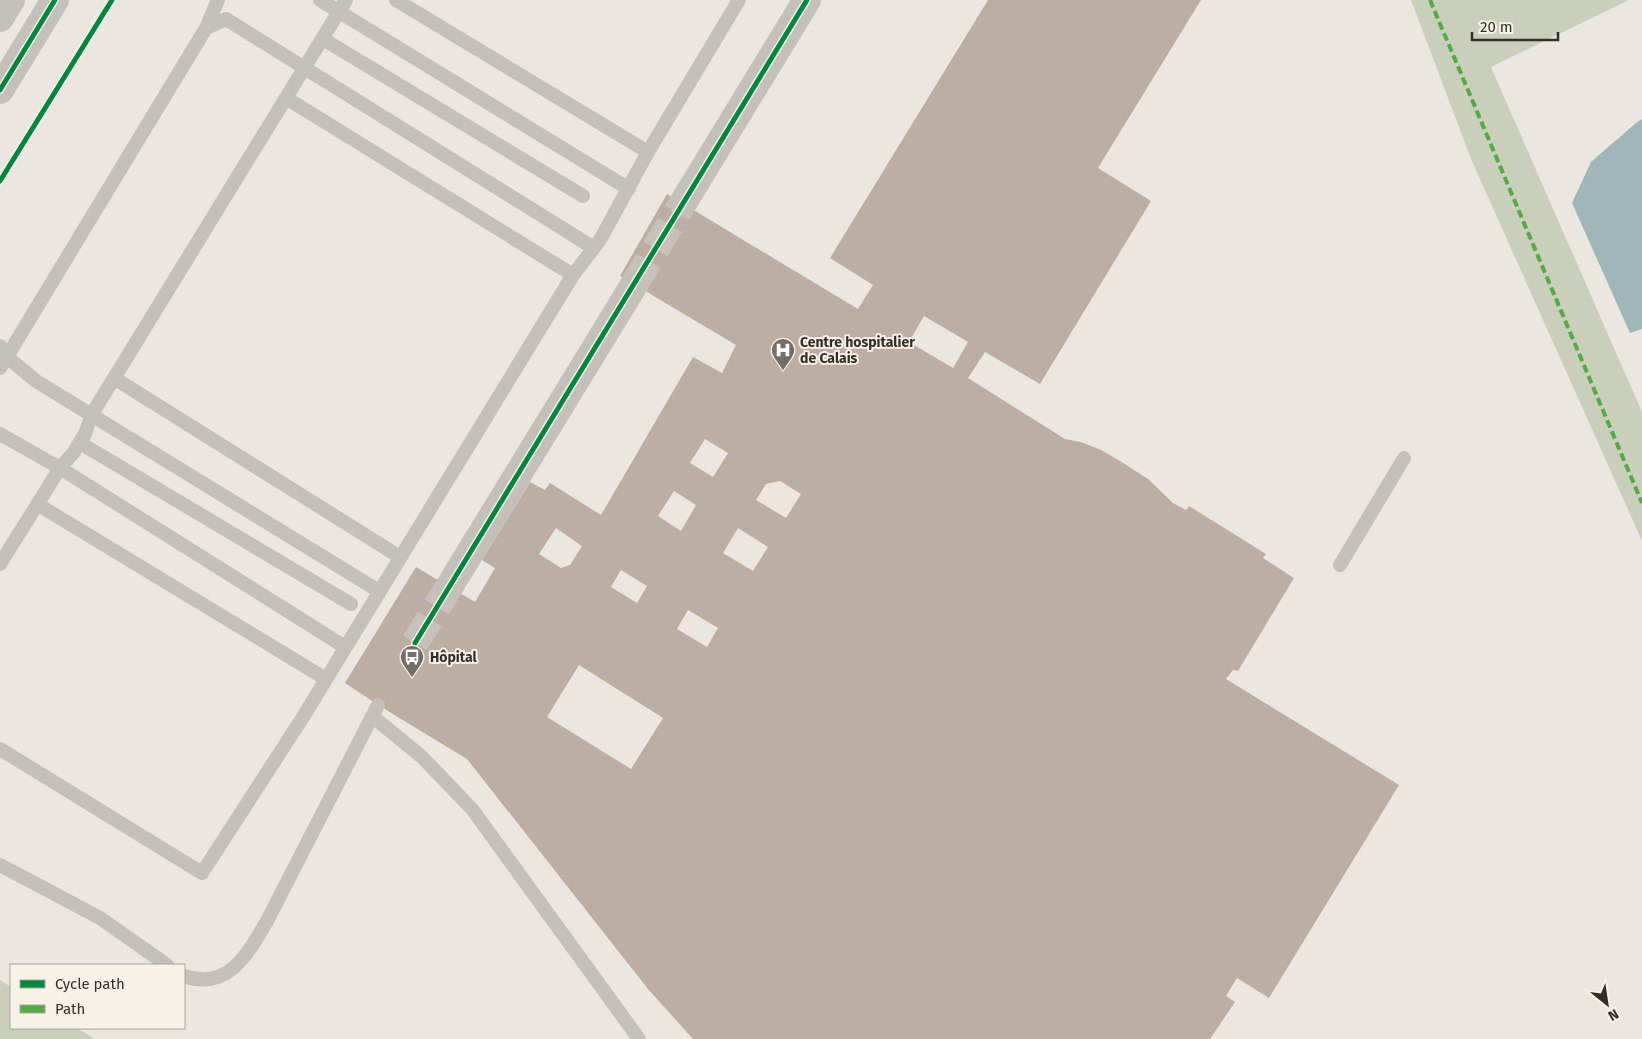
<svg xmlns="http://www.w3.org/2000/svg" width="1642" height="1039" viewBox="0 0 1642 1039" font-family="'Fira Sans',sans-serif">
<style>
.green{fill:#c9cfbb}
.water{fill:#9fb7b9}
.building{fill:#bdaea4;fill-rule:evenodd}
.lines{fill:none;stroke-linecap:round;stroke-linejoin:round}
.minor-tunnel{stroke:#c6c2bb;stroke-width:28;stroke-dasharray:28 14;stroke-linecap:butt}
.service{stroke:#c3bfb9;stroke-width:14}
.minor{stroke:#c3bfb9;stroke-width:28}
.tertiary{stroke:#c3bfb9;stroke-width:28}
.quiet{stroke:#54ab44;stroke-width:4;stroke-dasharray:8 4;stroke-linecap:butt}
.cycleway-casing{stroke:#f7f1e7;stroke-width:8}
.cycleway{stroke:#00873e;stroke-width:5}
.labels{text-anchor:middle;stroke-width:4;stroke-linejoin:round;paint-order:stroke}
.poi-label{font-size:14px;font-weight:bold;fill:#332d28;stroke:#f7f1e7;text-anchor:start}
</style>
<rect width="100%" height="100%" fill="#ebe7e0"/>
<path class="green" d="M1411,0H1629L1491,67L1642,412V541L1471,159Z
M0,980L11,987V1028H77L95,1039H0Z"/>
<path class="water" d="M1642,119V329L1630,333L1572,203L1591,162L1636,123Z"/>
<path class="building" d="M988,0H1201L1098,168L1151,201L1040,384L985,352L968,378L1065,439L1081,442L1101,450L1120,461L1148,479L1173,503L1186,510L1189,506L1266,554L1263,558L1294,578L1238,671L1233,670L1226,679L1399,785L1269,998L1237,978L1226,996L1235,1002L1210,1039H693L648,989L467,759L378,705L345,683L416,567L475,602L495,568L482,560L530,482L545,490L550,483L601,515L693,357L722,373L736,345L620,276L667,194L858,309L873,285L830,258ZM924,316L968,342L953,368L909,342ZM705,439L728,453L713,477L690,463ZM780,481L801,494L786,518L756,500L766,484ZM674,491L696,505L681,531L658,516ZM556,528L582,546L570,565L561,568L539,554ZM738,528L768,547L753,571L723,553ZM621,570L647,586L637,603L611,587ZM688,610L718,628L707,647L677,629ZM579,665L663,718L631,769L547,717Z"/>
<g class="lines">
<path class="minor-tunnel" d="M634,285L683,203
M415,643L449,587"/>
<path class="service" d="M320,0L629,189
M396,0L648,152
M206,28L226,19L594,248
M323,39L583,196
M286,98L573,275
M0,346L7,357L36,381L379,591
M0,368L206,28L218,0
M114,378L400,557
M0,434L60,468L345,647
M80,443L351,604
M37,504L326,679
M0,564L60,468L74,452L85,434L92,414L346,0
M1340,565L1404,458
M372,716L422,757L472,809L639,1039
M0,749L202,873L303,717L573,275L600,240L648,152L739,0
M0,865L100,918L167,965
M184,976C228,991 247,955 267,921L378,705"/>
<path class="minor" d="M683,203L807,0
M449,587L634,285"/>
<path class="tertiary" d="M0,18L11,0
M0,90L55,0"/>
<path class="quiet" d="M1430,0L1642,503"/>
<g class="cycleway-casing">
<path id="cycleway" d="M0,90L55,0
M0,181L112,0
M415,643L807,0"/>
</g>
<use href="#cycleway" class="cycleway"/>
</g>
<defs>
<g id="hospital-pin" transform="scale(1.25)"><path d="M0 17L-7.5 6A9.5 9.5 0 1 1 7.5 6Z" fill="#736e68" stroke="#f7f1e7"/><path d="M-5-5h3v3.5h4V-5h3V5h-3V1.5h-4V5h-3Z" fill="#fff"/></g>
<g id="bus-pin" transform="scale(1.25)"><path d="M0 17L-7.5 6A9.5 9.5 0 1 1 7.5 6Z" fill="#736e68" stroke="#f7f1e7"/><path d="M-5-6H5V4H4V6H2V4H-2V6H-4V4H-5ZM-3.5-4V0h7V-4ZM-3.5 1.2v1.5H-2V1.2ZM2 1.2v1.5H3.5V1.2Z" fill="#fff"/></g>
</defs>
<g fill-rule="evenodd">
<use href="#hospital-pin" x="783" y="350"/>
<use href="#bus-pin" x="412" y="657"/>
</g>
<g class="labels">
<g class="poi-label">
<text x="800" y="347">Centre hospitalier<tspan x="800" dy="16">de Calais</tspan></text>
<text x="430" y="662">Hôpital</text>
</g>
</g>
<rect x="10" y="964" width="175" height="65" fill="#f7f1e7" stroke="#a9a39b"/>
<rect x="20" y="980" width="25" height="8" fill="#00873e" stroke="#a9a39b"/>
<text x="55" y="989" font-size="15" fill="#332d28">Cycle path</text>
<rect x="20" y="1005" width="25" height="8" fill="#54ab44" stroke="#a9a39b"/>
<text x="55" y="1014" font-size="15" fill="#332d28">Path</text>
<g transform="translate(1607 1004) rotate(150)" stroke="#f7f1e7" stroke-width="4" paint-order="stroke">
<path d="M0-4L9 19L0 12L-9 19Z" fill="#332d28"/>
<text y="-8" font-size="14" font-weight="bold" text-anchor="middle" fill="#332d28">N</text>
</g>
<path d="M1472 32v8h86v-8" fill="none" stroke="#332d28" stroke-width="2.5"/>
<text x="1480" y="32" font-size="15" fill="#332d28" stroke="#f7f1e7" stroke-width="4" paint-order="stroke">20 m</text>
</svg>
